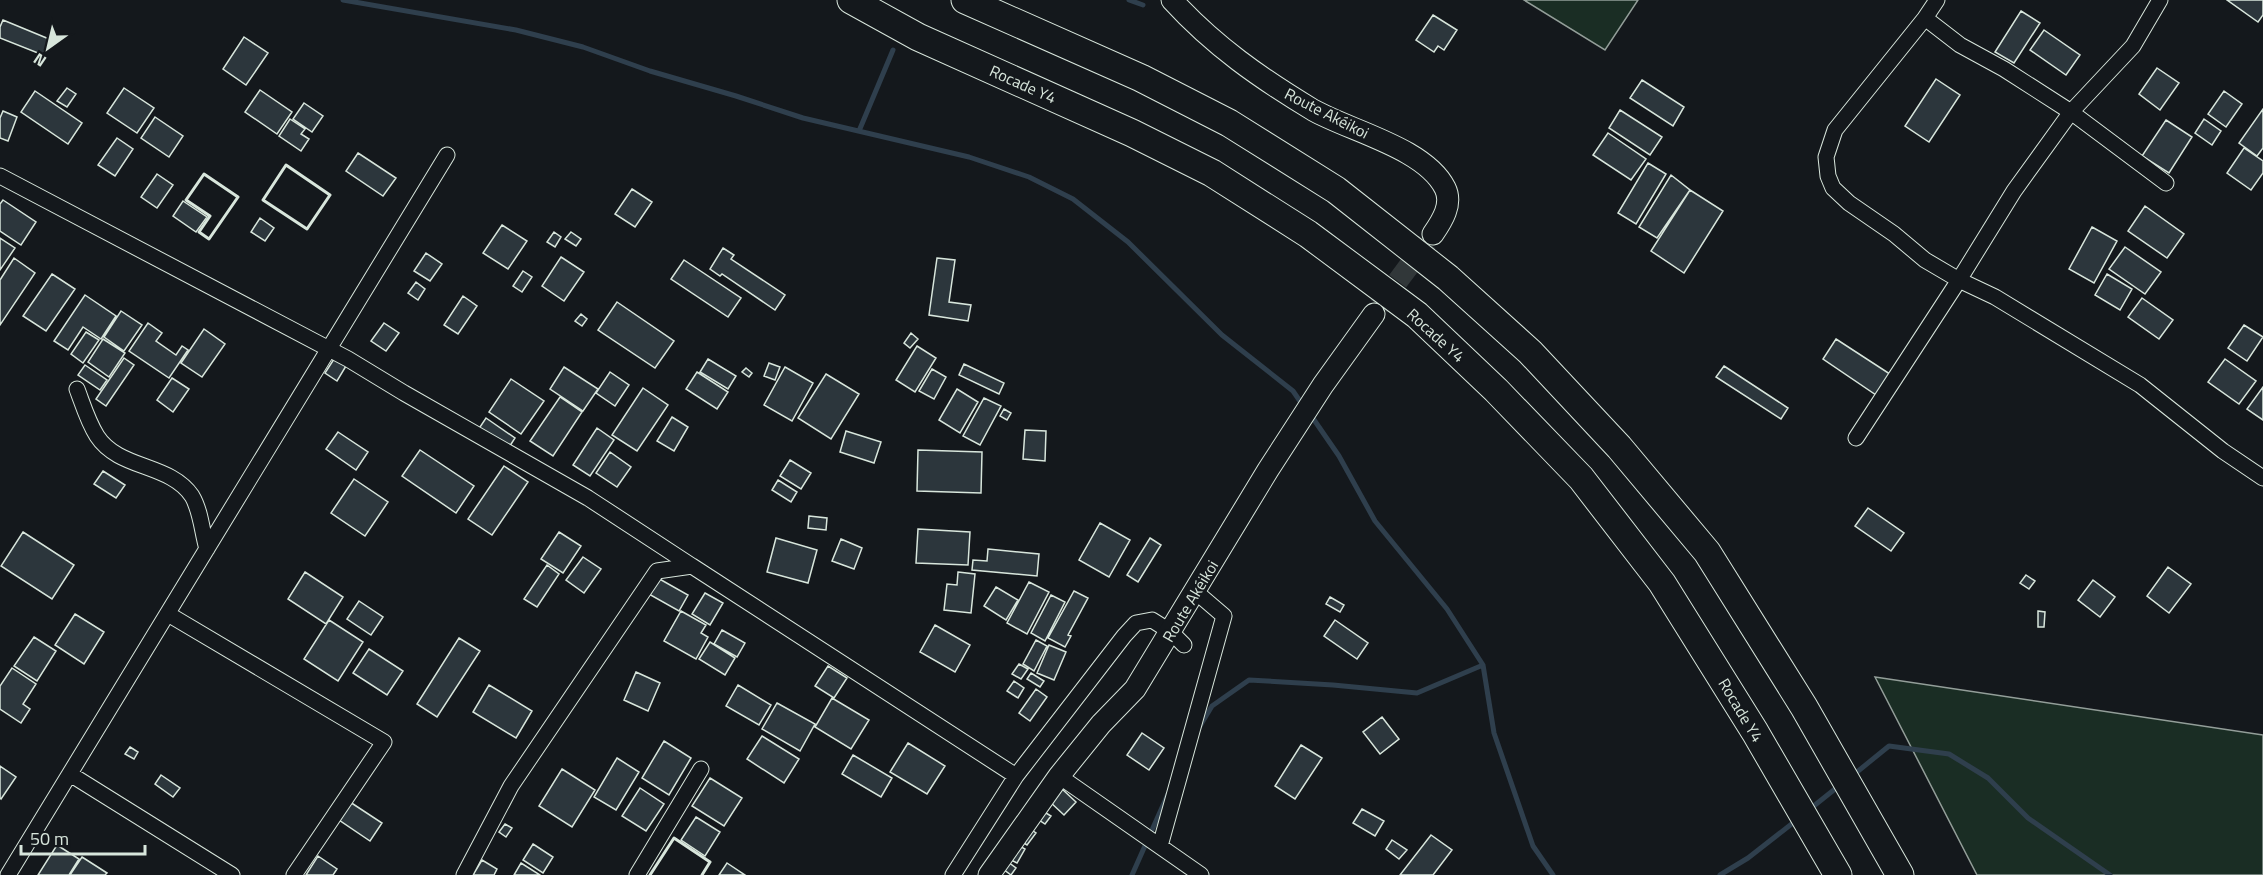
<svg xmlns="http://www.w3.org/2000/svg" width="2263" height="875" viewBox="0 0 2263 875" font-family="'Titillium Web',sans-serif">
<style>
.green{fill:#1a2d24;stroke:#939e99;stroke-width:1.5}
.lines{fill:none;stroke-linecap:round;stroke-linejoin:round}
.stream{stroke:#2f3f4d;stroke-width:5}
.building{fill:#2c363c;stroke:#d8e6dc;stroke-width:1.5}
.secondary-tunnel{stroke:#313739;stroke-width:21;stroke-dasharray:21 10;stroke-linecap:butt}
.street-casing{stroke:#d8e6dc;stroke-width:17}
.secondary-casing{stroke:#d8e6dc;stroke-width:23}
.highway-casing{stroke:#d8e6dc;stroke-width:29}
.street{stroke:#14181c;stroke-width:15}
.secondary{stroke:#14181c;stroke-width:21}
.highway{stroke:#14181c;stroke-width:27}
.wall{stroke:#d8e6dc;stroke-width:3}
.labels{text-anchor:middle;stroke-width:4.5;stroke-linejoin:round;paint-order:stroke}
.street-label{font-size:16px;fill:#d8e6dc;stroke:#14181c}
</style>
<rect width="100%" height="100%" fill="#14181c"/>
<path class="green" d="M1524,0H1638L1605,50Z
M1875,677L2263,735V875H1977Z"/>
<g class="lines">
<path class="stream" d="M343,0L516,30L583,47L650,71L736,96L803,118L969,157L1029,177L1073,199L1128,242L1222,335L1293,391L1304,407
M1129,0L1143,5
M859,131L893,50
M1310,414L1339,456L1375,521L1447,609L1483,665L1494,733L1533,846L1553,875
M1200,726L1212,706L1249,680L1333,685L1417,693L1483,665
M1852,776L1889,746L1949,754L1988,778L2028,818L2110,875
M1810,809L1840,785
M1132,875L1168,794
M1720,875L1748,858L1798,819"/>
</g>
<path class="building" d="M2227,0H2263V15L2258,22Z
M2021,11L2040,23L2014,63L1995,52Z
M1433,15L1457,30L1444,50L1438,46L1434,52L1416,40Z
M3,20L49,39L43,55L0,38V27Z
M2044,30L2080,55L2066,75L2030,50Z
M244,37L268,53L246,85L223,69Z
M2157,68L2179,83L2160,110L2139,94Z
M1936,79L1960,95L1929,142L1905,126Z
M1642,80L1684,107L1673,126L1630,98Z
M67,88L76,94L67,107L57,101Z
M124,88L154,108L137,133L107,113Z
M260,90L292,112L277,134L245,112Z
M35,91L82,123L68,144L21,112Z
M2224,91L2242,104L2226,127L2208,114Z
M304,103L323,116L312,132L293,119Z
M2263,109V148L2257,156L2239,143Z
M1620,110L1662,137L1650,155L1609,128Z
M3,111L17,117L8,141L0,138V118Z
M155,117L183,136L169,157L141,138Z
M290,119L305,129L301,134L309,139L301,151L279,136Z
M2204,119L2221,131L2212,145L2195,133Z
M2166,120L2192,137L2169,173L2142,156Z
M1608,133L1646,159L1631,180L1593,155Z
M117,138L133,149L115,176L98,165Z
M2244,148L2263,161V173L2251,190L2227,173Z
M358,153L396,178L383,196L346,171Z
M1648,163L1666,174L1636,224L1618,213Z
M157,174L173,185L157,208L141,197Z
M1671,175L1690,190L1657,238L1639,227Z
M632,189L652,202L635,227L615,214Z
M1690,190L1723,211L1684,273L1651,251Z
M3,200L36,222L21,245L0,231V204Z
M183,201L207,217L196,232L173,216Z
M2145,206L2184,234L2167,258L2128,231Z
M260,218L274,228L265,241L251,232Z
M502,225L527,241L508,269L483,253Z
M2092,227L2117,241L2094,283L2069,269Z
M554,232L561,237L555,247L547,242Z
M571,232L581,239L576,246L565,239Z
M0,238L15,248L0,270Z
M2125,247L2161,272L2145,294L2109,269Z
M723,248L734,255L731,259L785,295L775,310L722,274L720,276L710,269Z
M426,253L442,264L430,281L414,271Z
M561,257L584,272L564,301L542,286Z
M14,258L35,273L0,325V280Z
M937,258L955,260L949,302L971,305L968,321L929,315Z
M684,260L741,298L728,317L671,279Z
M523,271L532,277L522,292L513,286Z
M52,274L75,289L46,331L23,316Z
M2107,274L2132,289L2120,310L2095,295Z
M416,282L425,289L418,300L408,293Z
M85,295L116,316L101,339L83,327L68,350L54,341Z
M463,296L477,306L458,334L444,325Z
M2142,298L2173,320L2159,339L2128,317Z
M617,302L674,341L655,368L598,330Z
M121,311L142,325L124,351L104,337Z
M581,314L587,319L582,326L575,321Z
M148,323L162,333L156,341L176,355L182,346L188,350L169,378L129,351Z
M384,323L399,333L386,351L371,341Z
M2244,325L2263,337L2247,361L2228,348Z
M204,329L225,344L202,377L181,363Z
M86,332L99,340L83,363L71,354Z
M911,333L918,339L910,348L904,343Z
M103,339L125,353L109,377L88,362Z
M1836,339L1893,376L1879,397L1823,359Z
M917,346L936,358L915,392L896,380Z
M124,358L134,365L106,406L96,399Z
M334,359L346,366L337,381L325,373Z
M708,359L736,376L728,389L700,372Z
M2225,359L2256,381L2239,404L2208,382Z
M769,363L780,367L775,380L764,376Z
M964,364L1004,383L999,394L959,375Z
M85,365L107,380L100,390L78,375Z
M1724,366L1788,408L1781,419L1716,377Z
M564,367L598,389L583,411L550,389Z
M785,367L813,383L792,421L764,405Z
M746,368L752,373L749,377L742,372Z
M932,369L946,377L934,399L919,391Z
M610,372L629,385L615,406L596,393Z
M697,372L728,392L717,409L686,389Z
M826,374L859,394L831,439L798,418Z
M172,378L189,389L173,412L157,400Z
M511,379L544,401L521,434L489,412Z
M2263,387V420L2247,409Z
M643,388L668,405L637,451L612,435Z
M957,389L978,402L960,433L939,420Z
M560,397L582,412L553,456L530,441Z
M984,398L1001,406L980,445L963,436Z
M1004,409L1011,413L1007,420L1000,416Z
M672,417L688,427L674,451L657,441Z
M486,418L515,438L508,449L478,430Z
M597,428L614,440L590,476L573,465Z
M1025,430L1046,431L1045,461L1023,459Z
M846,431L881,442L874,463L840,452Z
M338,432L368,452L356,470L326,449Z
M420,450L474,486L456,513L402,476Z
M918,450L982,452L981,493L917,491Z
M610,452L631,467L617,487L596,473Z
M790,460L811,473L801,489L780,476Z
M504,466L528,482L492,535L468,519Z
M103,471L125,485L116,498L94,484Z
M354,479L388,502L365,536L331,513Z
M778,480L797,492L791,502L772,490Z
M1868,508L1904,533L1891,551L1855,526Z
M809,516L827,518L826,530L808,528Z
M1100,523L1130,540L1109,577L1079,560Z
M918,529L970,532L968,565L916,563Z
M23,532L74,565L52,599L1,566Z
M559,532L581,546L563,573L541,559Z
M776,538L817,550L808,583L767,572Z
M1150,538L1161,545L1138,582L1127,575Z
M841,539L862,548L854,569L832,561Z
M988,549L1039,554L1037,576L972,570L973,560L987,561Z
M583,557L601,569L584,593L566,580Z
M547,565L559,574L537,607L524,599Z
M2168,567L2191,584L2169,613L2147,596Z
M305,572L343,597L326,624L288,599Z
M958,572L975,574L971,613L944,610L947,584L957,585Z
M2026,575L2035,581L2029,589L2020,583Z
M656,577L688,595L679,611L647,593Z
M2093,580L2115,597L2100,617L2078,600Z
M1029,582L1049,592L1027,634L1007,623Z
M996,587L1018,600L1006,620L984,606Z
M1074,591L1088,598L1068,635L1071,636L1065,647L1048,638Z
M705,593L723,603L710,625L692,614Z
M1051,595L1065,602L1045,641L1031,633Z
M1330,597L1344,605L1340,612L1326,604Z
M359,601L383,617L371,635L347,619Z
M681,611L706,625L701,633L708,637L696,659L664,641Z
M2038,611L2045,612L2044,627H2038Z
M75,614L104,632L84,664L55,645Z
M329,620L363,642L338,681L304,659Z
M1335,620L1368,643L1357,659L1324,636Z
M935,625L970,645L955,672L920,652Z
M722,630L745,643L737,657L714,644Z
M34,637L56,651L37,681L14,666Z
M459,638L480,651L437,717L417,704Z
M1036,640L1047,646L1034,671L1023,664Z
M710,642L735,658L725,675L699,659Z
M1049,645L1066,652L1054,680L1037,673Z
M369,649L403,671L387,695L353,673Z
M1019,664L1028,669L1021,679L1012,674Z
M828,666L847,678L834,698L815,686Z
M12,668L36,684L23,704L30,709L21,723L0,709V686Z
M636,672L660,683L648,711L624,700Z
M1031,673L1044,681L1040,687L1027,679Z
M1014,681L1024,688L1018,698L1007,691Z
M489,685L532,711L516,738L473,712Z
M738,685L771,705L759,725L726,706Z
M1036,689L1047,697L1030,721L1019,713Z
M832,698L869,720L851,749L815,727Z
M777,703L815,724L800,751L762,729Z
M1382,717L1399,739L1380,754L1363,732Z
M1142,733L1164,748L1149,770L1127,755Z
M762,736L799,759L784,783L747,759Z
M664,741L691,758L669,795L642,778Z
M908,743L945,766L927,794L890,772Z
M1301,745L1322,758L1295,799L1275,786Z
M130,747L138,752L134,759L125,754Z
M853,755L892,778L881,797L842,774Z
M617,758L639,772L616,810L594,797Z
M0,766L16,777L1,799L0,798Z
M562,769L595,790L572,827L539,806Z
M161,775L180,788L173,797L155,784Z
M710,778L742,798L724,826L692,806Z
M640,788L664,804L646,831L622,816Z
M1061,788L1076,802L1064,815L1049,801Z
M350,802L382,823L370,841L339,820Z
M1362,809L1384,821L1375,836L1353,823Z
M1041,810L1051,816L1045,824L1036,818Z
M696,817L720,832L705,856L681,840Z
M505,824L512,828L506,837L499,832Z
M1027,827L1036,833L1027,845L1019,840Z
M1431,835L1452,850L1433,875H1400Z
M1392,840L1407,850L1399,859L1386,849Z
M533,844L553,857L543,873L523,860Z
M1016,844L1025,849L1017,863L1007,858Z
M57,845L79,859L69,875H38Z
M318,856L337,869L333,875H306Z
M82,857L107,873L105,875H70Z
M1004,859L1016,868L1011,875L999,866Z
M482,860L497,869L494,875H473Z
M521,863L540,875H514Z
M727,863L745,875H719Z"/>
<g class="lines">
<path class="secondary-tunnel" d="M1379,306L1427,242"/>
<g class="street-casing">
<path id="street" d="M1937,0L1925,18L1835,130L1826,157L1828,176L1833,188L1849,203L1894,234L1925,260L1959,280L1995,297L2140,385L2223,451L2263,478
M1925,18L1960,45L2004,69L2071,112L2166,183
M0,176L348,359L404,393L588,498L692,566
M77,389C83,405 88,422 97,436C119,470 170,463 192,496C201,511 202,532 207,549
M1856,438L1959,280L2014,191L2071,112L2133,46L2160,0
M168,614L384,742L294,875
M70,774L232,875
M1016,776L1124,636L1136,623L1152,620L1171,632L1184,645
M1059,776L1201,875
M1160,846L1224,616L1196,592
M8,875L447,155
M464,875L511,786L657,571L692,566L1016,776L953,875
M637,875L701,769"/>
</g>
<g class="secondary-casing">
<path id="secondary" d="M1172,0C1214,46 1260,78 1313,110C1350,131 1425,148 1445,188C1453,204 1442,221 1433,234
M989,875L1059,776L1101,724L1135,689L1268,470L1323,385L1374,314"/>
</g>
<g class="highway-casing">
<path id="highway" d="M851,0L918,37L1132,133L1212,173L1308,234L1417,315L1496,390L1581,478L1662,583L1755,732L1838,875
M965,0L1141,78L1229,123L1336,190L1448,278L1530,352L1619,447L1707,552L1804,707L1900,875"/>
</g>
<use href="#street" class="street"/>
<use href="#secondary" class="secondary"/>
<use href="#highway" class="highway"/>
<path class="wall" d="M286,165L330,195L307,229L263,200Z
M204,174L238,197L209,239L199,232L210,216L186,200Z
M650,875L674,838L710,862L702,875"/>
</g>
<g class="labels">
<g class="street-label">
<text transform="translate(1023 84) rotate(24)" y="6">Rocade Y4</text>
<text transform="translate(1327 113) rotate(27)" y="6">Route Akéikoi</text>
<text transform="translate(1436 335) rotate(42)" y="6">Rocade Y4</text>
<text transform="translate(1190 601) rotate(-59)" y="6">Route Akéikoi</text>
<text transform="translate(1741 710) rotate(59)" y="6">Rocade Y4</text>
</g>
</g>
<g transform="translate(48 48) rotate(214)" stroke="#14181c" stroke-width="4.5" paint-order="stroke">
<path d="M0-4.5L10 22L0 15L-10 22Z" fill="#d8e6dc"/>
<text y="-9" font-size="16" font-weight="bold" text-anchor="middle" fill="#d8e6dc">N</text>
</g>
<path d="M21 845v9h124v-9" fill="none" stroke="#d8e6dc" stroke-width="3"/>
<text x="30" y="845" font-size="18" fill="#d8e6dc" stroke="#14181c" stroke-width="4.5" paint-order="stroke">50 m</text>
</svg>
